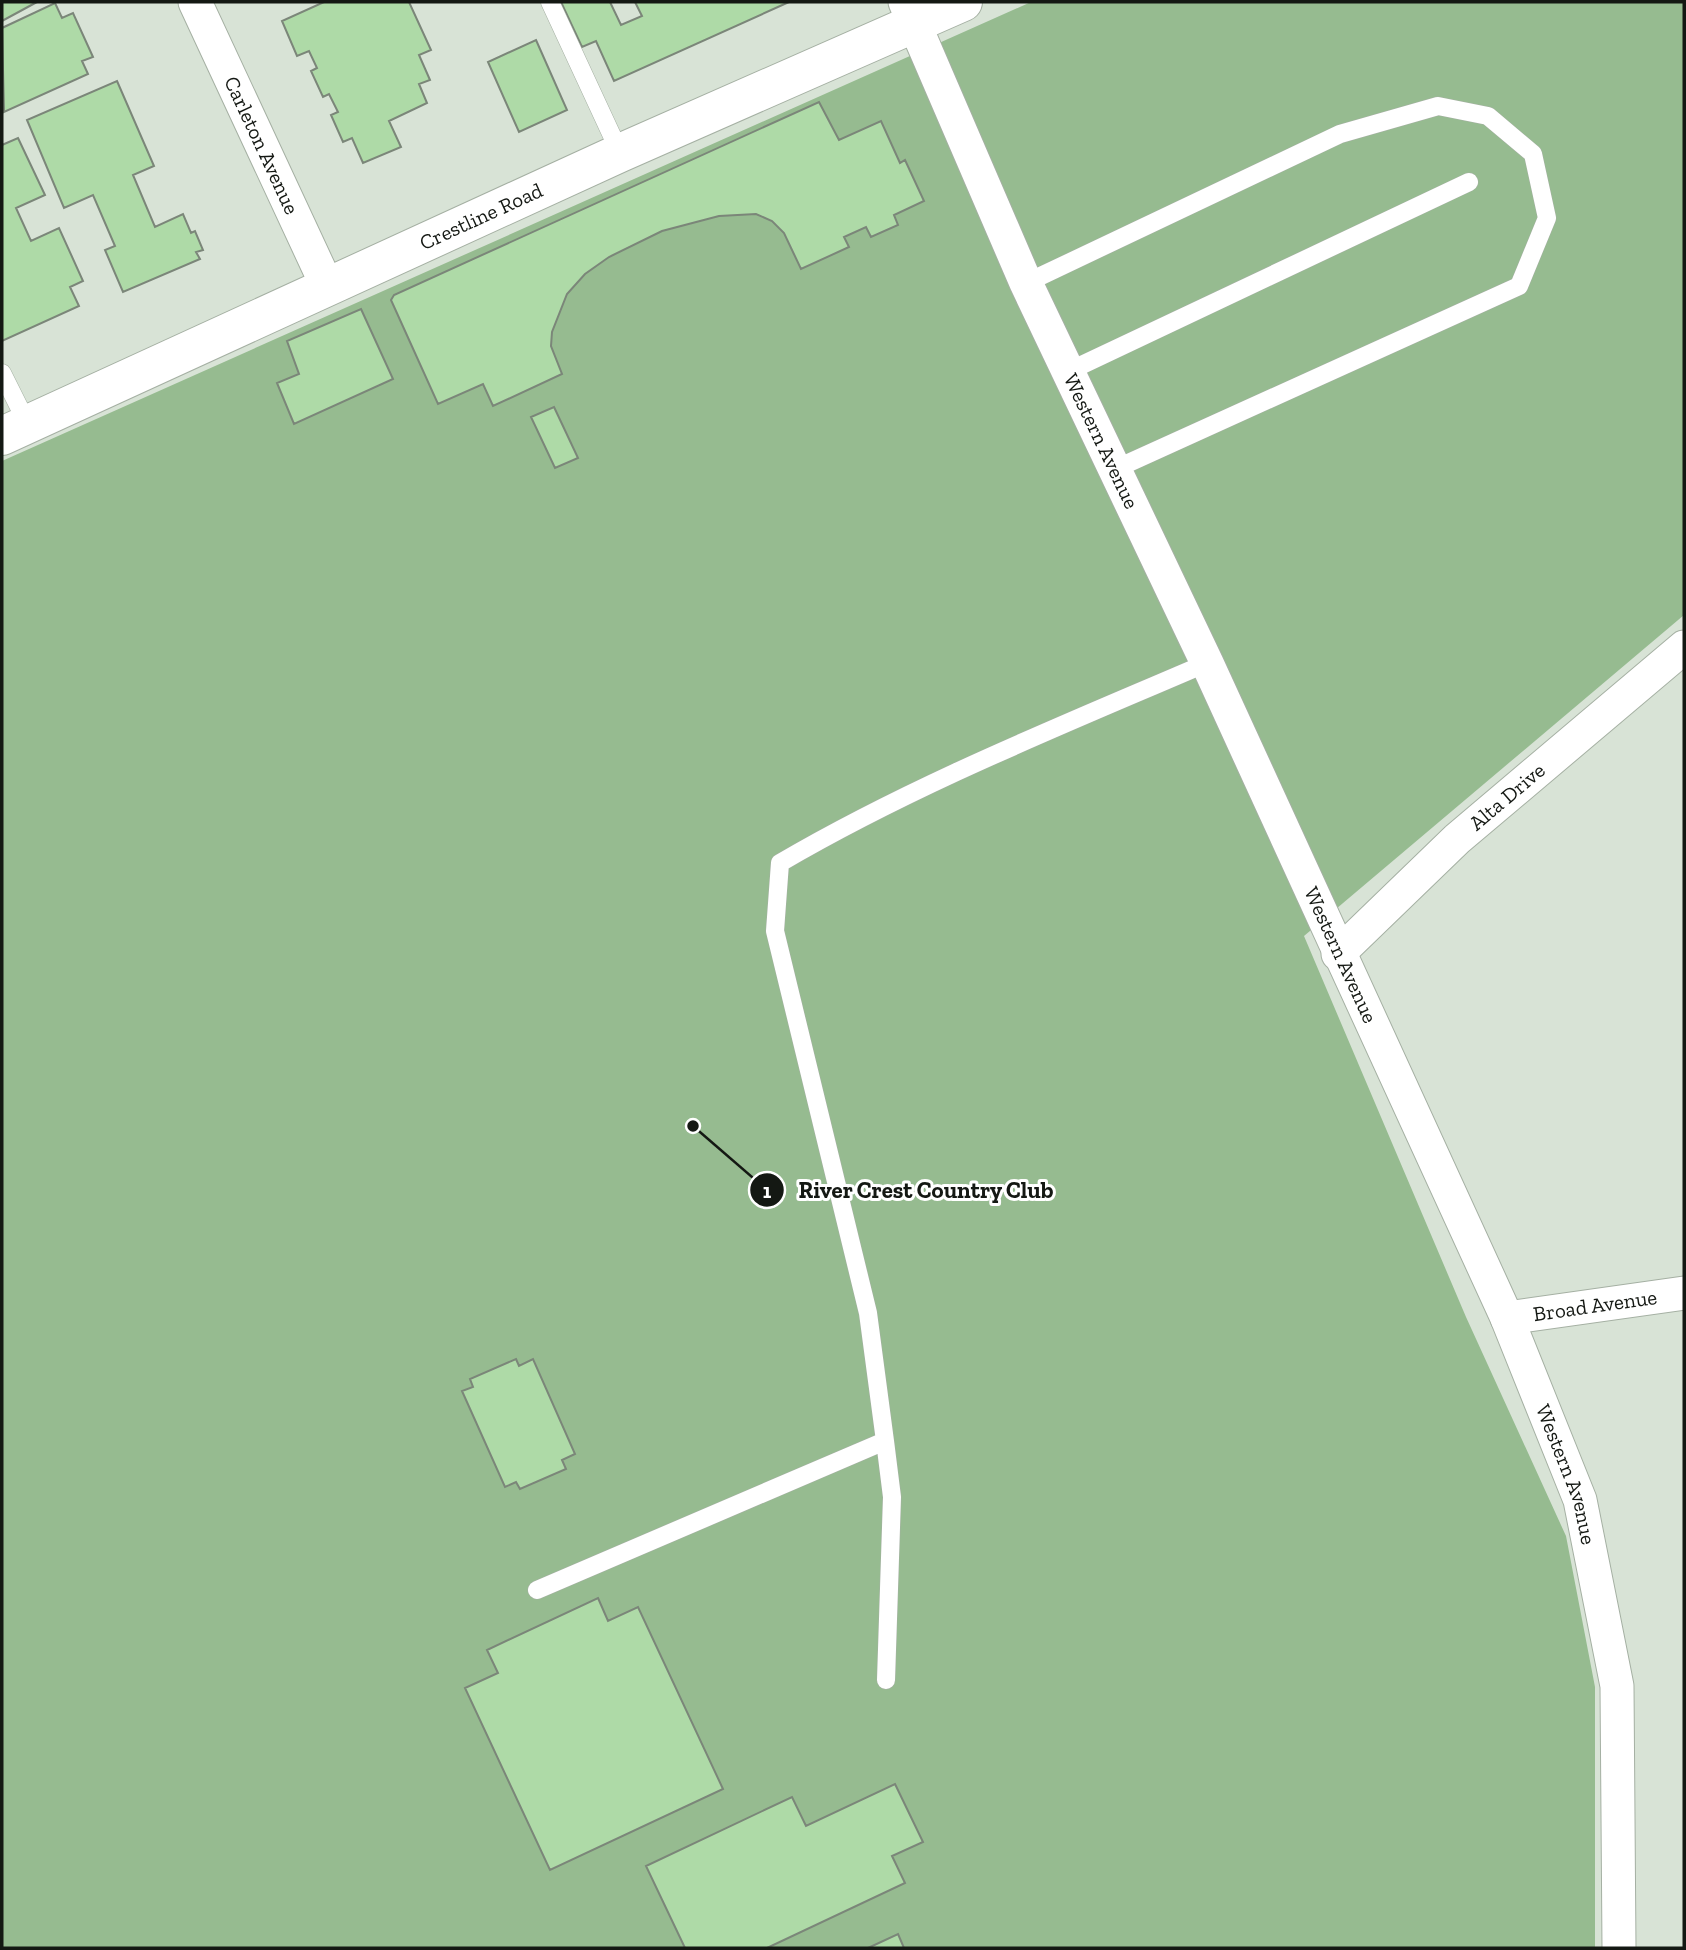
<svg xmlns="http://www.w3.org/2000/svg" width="1686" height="1950" viewBox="0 0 1686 1950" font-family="'Zilla Slab',serif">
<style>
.grass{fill:#96bb90}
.building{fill:#aedaa7;stroke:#7b8679;stroke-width:2}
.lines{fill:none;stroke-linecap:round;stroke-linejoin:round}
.service-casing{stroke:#a5b0a3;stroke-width:19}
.minor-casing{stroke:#a5b0a3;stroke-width:35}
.tertiary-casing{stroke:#a5b0a3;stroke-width:40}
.service{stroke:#fff;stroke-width:18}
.minor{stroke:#fff;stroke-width:33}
.tertiary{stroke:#fff;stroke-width:38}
.labels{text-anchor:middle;stroke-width:6;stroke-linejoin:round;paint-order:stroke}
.street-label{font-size:21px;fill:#141813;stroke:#fff}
.leader{fill:none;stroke:#141813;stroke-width:2.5}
.callout-dot{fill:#141813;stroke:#fff;stroke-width:2.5}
.mark-label{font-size:21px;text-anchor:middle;font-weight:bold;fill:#fff}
.callout-label{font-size:23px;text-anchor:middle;font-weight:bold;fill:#141813;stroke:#fff;stroke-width:6;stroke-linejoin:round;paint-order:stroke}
</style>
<rect width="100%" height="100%" fill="#d8e3d6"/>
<path class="grass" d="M1031,2H1684V615L1304,936L1466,1317L1566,1536L1595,1687V1948H2V461Z"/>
<path class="building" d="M2,2H37L2,21Z
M324,2H409L431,50L419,55L430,80L419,84L427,103L389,121L401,147L363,163L352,138L343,142L331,115L338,112L329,94L323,97L311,71L317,68L309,51L297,56L282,21Z
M561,2H610L621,25L642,16L635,2H789L614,81L596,41L582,47Z
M55,3L62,18L73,13L93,57L82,61L88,74L4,112L2,28Z
M536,40L567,110L519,132L488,62Z
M117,81L154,166L133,175L155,227L183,214L191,233L195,231L203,250L196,252L200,259L123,292L105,250L115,246L93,195L64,208L27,120Z
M819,102L839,140L881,121L900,163L905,160L924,201L894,215L898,225L871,237L866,227L844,237L849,247L801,269L784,233L772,221L756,214L719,216L662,231L609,257L585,274L567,294L552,332L551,346L562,374L493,406L483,384L438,404L391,300L394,295Z
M18,138L45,195L16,208L31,241L59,228L83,281L70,287L79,306L2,341V145Z
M361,309L393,379L294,424L277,383L299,374L287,341Z
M554,407L578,458L555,468L531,417Z
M516,1359L519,1366L533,1359L575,1454L562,1460L566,1469L520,1489L516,1482L505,1487L462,1391L473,1387L470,1379Z
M598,1598L608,1621L638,1607L723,1789L550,1870L465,1688L498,1673L487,1650Z
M895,1784L923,1842L892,1856L905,1883L767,1948H685L646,1866L792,1797L806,1826Z
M898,1934L904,1948H868Z"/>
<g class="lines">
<g class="service-casing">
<path id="service" d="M550,2L620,153
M1026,283L1340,134L1438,106L1488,116L1533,154L1547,218L1519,286L1113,470
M1067,372L1469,182
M2,373L28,425
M537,1590L885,1441
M886,1680L892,1497L885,1441L868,1313L775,931L780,863C915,784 1063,725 1207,663"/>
</g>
<g class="minor-casing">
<g id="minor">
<path id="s1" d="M195,2L328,288"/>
<path id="s2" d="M905,2L1026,283L1207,663L1507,1318L1580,1500L1617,1686L1619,1948"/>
<path id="s3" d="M1338,954L1457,839L1684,647"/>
<path id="s4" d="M1507,1318L1684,1293"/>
</g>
</g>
<g class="tertiary-casing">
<g id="tertiary">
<path id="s5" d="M2,436L620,153L963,2"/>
</g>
</g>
<use href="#service" class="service"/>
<use href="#minor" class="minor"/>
<use href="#tertiary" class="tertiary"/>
</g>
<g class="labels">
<g class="street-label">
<text dy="7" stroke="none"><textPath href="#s1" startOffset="158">Carleton Avenue</textPath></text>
<text dy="7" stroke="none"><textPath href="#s5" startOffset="527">Crestline Road</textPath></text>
<text dy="7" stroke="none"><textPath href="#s2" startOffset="481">Western Avenue</textPath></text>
<text dy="7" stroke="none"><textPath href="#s3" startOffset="231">Alta Drive</textPath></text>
<text dy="7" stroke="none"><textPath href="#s2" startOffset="1048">Western Avenue</textPath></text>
<text dy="7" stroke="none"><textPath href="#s4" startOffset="89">Broad Avenue</textPath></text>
<text dy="7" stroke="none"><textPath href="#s2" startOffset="1615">Western Avenue</textPath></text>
</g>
</g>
<path class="leader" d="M693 1126L767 1190"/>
<g class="callout-dot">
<circle cx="693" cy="1126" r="7"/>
<circle cx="767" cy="1190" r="18"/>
</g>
<g class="mark-label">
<text x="767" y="1198">1</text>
</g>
<g class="callout-label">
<text x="926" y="1198">River Crest Country Club</text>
</g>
<rect width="1686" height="1950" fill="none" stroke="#141813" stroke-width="7"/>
</svg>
